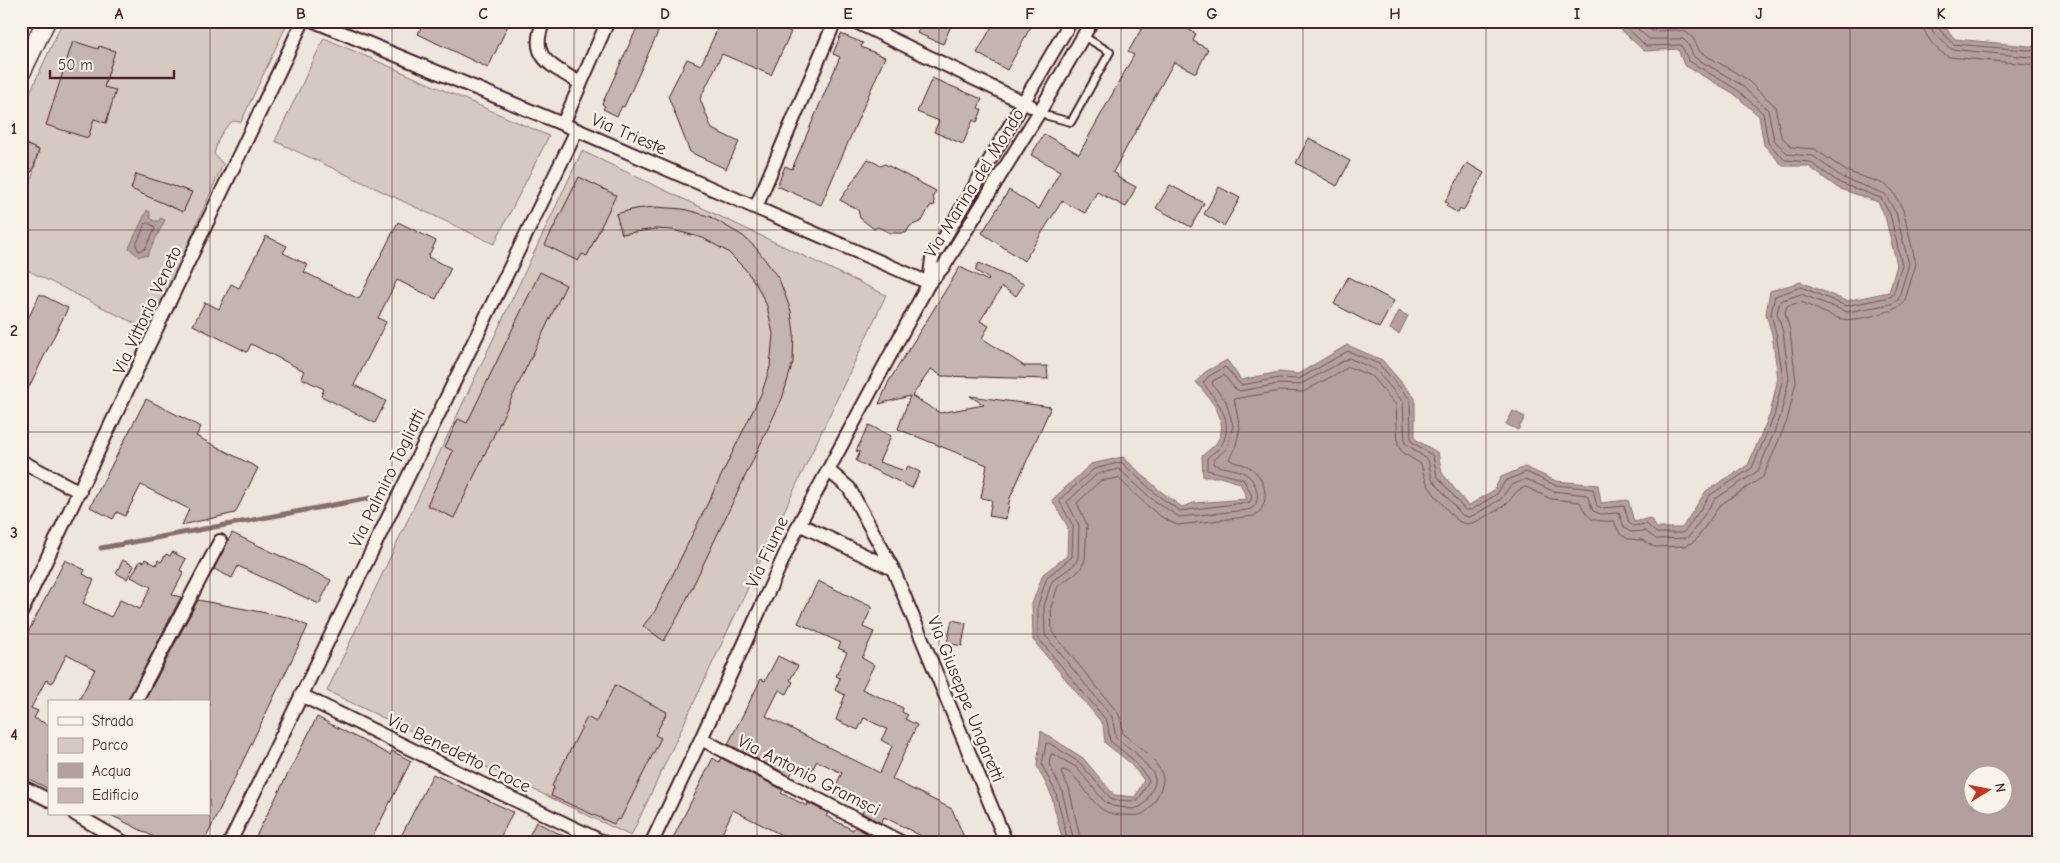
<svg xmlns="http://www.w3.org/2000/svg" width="2060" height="863" viewBox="0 0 2060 863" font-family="'Comic Neue',sans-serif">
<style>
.green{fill:#d5c9c2;stroke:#907476}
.water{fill:#b39f9d;stroke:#896c6f;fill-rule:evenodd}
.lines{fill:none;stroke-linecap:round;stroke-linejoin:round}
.shore{stroke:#745259;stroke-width:1}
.stream{stroke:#896c6f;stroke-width:5}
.building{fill:#c4b5b0;stroke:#4a1f2b}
.lane-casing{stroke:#4a1f2b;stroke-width:10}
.street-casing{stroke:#4a1f2b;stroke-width:16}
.secondary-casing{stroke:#4a1f2b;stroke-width:21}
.lane{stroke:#f7f3e8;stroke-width:6}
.street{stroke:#f7f3e8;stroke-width:12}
.secondary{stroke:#f7f3e8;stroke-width:18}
.grid{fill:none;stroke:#4a1f2b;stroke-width:1;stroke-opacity:0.55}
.labels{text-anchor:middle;stroke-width:4.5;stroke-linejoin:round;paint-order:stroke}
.street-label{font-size:18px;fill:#4a1f2b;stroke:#f7f3e8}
.neatline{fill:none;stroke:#4a1f2b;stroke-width:2}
.grid-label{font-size:16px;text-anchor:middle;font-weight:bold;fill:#4a1f2b}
</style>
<rect width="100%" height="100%" fill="#ece6dd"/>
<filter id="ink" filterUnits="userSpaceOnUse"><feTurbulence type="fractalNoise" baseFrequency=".02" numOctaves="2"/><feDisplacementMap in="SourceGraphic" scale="10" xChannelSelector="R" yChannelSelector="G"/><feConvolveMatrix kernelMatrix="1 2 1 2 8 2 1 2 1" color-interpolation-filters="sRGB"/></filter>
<g filter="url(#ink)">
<path class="green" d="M63,21H276L286,26L241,122L233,121C221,130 218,140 214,154L223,164L150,331L21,267V219L39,150L21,142V112Z
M324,38L549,136L494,244L275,141Z
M582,151L886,295L631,836L327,691Z"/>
<path class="water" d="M1612,21H1940L1955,39L2039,47V842H1063L1051,794L1037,766L1041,731L1083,758L1114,795L1135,797L1144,780L1128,761L1105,743L1103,724L1033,640L1032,604L1043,574L1067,556L1068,527L1052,500L1091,464L1123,457L1159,490L1182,507L1194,503L1247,499L1240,483L1220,477H1203L1202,456C1206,452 1214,447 1217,442C1231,420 1209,398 1196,382L1205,372L1227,360L1241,380L1279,372L1298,374L1347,345L1382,360L1415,398V439L1438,453L1442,473L1468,506L1494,490L1501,477L1525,467L1556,481L1598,485L1601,503L1628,500L1634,522L1650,518L1657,528H1682L1706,491L1748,465L1770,414L1778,378L1772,334L1766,314L1770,291L1801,282L1846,301L1889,292L1897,265L1885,216L1878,202L1838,188L1808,166H1783L1764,145L1759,116L1733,93L1684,65L1678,49L1644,51ZM1972,776H2002V806H1972Z
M147,210L150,212V217L154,221H159L161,218L165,220L147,256L143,255L139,257L129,248Z
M1399,311L1408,316L1399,334L1390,329Z
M1513,411L1525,417L1518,430L1506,424Z"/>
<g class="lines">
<path class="shore" d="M1922,21C1923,35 1936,51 1949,57L2039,65
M1930,21L1933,32L1951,49L2039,58
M1936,21L1938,28L1953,44L2039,51
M148,223L154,226L155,229L145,249L139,251L136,245L145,224Z
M1068,842L1056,793L1042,765L1046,743H1049L1080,763L1112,800L1138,801L1149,780L1131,758L1110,741L1107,721L1038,638V605L1047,577L1072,557L1073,526L1059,500L1094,469L1121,462L1156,494L1180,511L1250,502L1252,496L1243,479L1207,470V458C1211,454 1219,450 1222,444C1235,421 1217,401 1203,383L1209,376L1225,367L1241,385L1279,378L1299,379L1348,351L1379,364L1410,399L1411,441L1433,456L1437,476L1465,510H1471L1497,494L1505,481L1526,472L1555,485L1593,489L1597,506L1602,508L1624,506L1629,523L1633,526L1647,524L1656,533H1682L1686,530L1710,495L1752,468L1774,416L1783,378L1776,333L1771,314L1775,296L1801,287L1846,306L1890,297L1893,295L1902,265L1890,214L1881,198L1840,183L1810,162L1785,160L1768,143L1763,113L1736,89L1689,61L1681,45L1646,46L1620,21
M1074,842L1062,791L1049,764L1051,754H1053L1076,767L1105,802L1112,806L1134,809L1140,807L1146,802L1155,784V778L1153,773L1136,753L1116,738L1112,717L1045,635L1044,606L1052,581L1074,565L1078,558L1079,525L1067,502L1097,474L1119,469L1152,499L1179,517L1248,510C1265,505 1256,478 1244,473C1234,468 1222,468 1213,464L1214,460L1227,448L1233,426L1226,401L1212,384L1213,381L1224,375L1234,388L1240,391L1279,384L1299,385L1349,358L1376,370L1403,402L1405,443L1428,460L1432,479L1462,515L1468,517L1474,515L1501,499L1510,486L1526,479L1553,491L1587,495L1593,511L1601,514L1619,513L1624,527L1630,532L1645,531L1656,539L1687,538L1691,534L1715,499L1758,471L1780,418L1789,379L1783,332L1777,313L1780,301L1801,294L1847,312L1891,304L1898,300L1909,264L1896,213L1885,194L1843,178L1813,156L1788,154L1774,140L1768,110L1740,84L1694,57L1688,44L1683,39H1649L1629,21
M1081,842L1069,788L1061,773L1062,770C1078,771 1090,804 1105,811C1112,815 1121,815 1128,815C1146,818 1151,808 1159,793C1162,786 1165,779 1161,772C1153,756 1136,744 1123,734L1121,720L1118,713L1052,632L1051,607L1058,586L1080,570L1085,560L1087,525L1077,503L1100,481L1118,478C1134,492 1157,519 1178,525L1254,516C1272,505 1266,479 1251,468C1244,463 1234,464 1229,459L1235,448L1240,428L1234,399L1280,391L1303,392L1349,367L1371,376L1396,405L1398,445L1403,453L1421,464C1426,486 1431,490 1445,507C1459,525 1466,529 1486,516C1493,513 1500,509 1506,504C1516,496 1511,492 1526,487L1551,499L1580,502C1589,522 1593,521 1614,521L1620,534L1628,539L1642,540L1655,547L1686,546L1696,540L1720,505L1763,477L1787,421L1796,382L1790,331L1785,313L1787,306L1801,302C1814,307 1827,315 1841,319C1853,322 1896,312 1904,303L1916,264L1903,210L1893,191L1884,184L1846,171L1815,149L1791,147L1781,136L1775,106L1745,78L1700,52L1693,38L1686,32L1677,30L1652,31L1640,21"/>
<path class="stream" d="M101,548L371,498"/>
</g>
<path class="building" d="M424,21H510L488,68L418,34Z
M640,21H663L624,107L622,106L617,116L603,109L605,106L602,104Z
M721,21H769L791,32L771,75L722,54L700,99L712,129L739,142L726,169L690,152L668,96L687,59L701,65Z
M922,21H953L943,44L917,33Z
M995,21H1034L1007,70L977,53Z
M1146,21H1174L1196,34L1193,41L1208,49L1196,73L1174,62L1113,172L1118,175L1117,177L1136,187L1126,207L1097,192L1085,213L1062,201L1024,261L982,233L1009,190L1039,209L1060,171L1031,155L1044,134L1079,154L1134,55L1128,52Z
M841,34L863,43L861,47L885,57L821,205L777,186L785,166L792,169L840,57L833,54Z
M73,41L98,49L99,46L115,51L104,87L116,90L106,123L94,119L88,138L46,125Z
M932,78L982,99L978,108L982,110L977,122L973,120L963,144L934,132L939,121L917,112Z
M1309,138L1350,161L1337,186L1296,163Z
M25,144L39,150L32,172L21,168V156Z
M868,159L881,166L885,164L936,191L933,196L935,205L930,206L922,221L910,226L906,233H890L878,227L874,229L860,218L858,210L840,200Z
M1467,163L1484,173L1463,211L1460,209L1458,213L1446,206L1448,203L1445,202Z
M136,174L192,192L183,212L131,189Z
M579,177L616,195L587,256L582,254L578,261L545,245Z
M1170,185L1204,203L1191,227L1156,208Z
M1219,187L1240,198L1224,226L1204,214Z
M654,207L683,209L709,216L743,236L757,249L779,279L791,311L794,333L793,362L782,399L681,611L664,641L643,626L655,611L762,392L770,367L773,334L767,306L756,284L745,269L728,252L703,238L673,230L655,229L622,234L616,214L635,209Z
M398,222L436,241L428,257L451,268L436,299L397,280L378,318L386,322L354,385L386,401L375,423L321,396L324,389L301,378L304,371L251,344L247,352L193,325L205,302L219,309L231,284L239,288L266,236L287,246L283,253L308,265L304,272L359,299Z
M979,263L1024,284L1016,296L1002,287L980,321L989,326L982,338L1024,366H1047L1048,379L942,376L931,369L912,396L940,413L984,405L970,396L1051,407L1010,498L1006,519L989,516L992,500L981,498L987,465L898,429L910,396L879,404L889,381L960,267L988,281L989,279L975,270Z
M540,272L566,285L454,518L427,505L453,451L445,447L458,419L467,423Z
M1348,277L1394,301L1379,328L1334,304Z
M40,294L68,308L21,403V333Z
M146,399L201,427L196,436L258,468L235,513L182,525L189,509L141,485L125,516L117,512L113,519L90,507Z
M869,425L891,436L879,462L905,471L908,466L920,472L912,488L856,461L860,452L856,451Z
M232,533L331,580L319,604L238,566L232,578L214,569Z
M172,552L186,559L180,570L184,572L172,595L181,597L127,702H78L95,669L67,654L52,683L46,680L31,708L38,711L34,718L49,725V789L21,775V646L65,560L85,570L83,574L94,580L83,603L111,617L120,600L140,609L151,587L131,577L140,561L144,562L145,559L156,565L158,560L161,562L166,554L170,556Z
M123,560L134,566L127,579L116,573Z
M818,581L872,607L863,627L874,632L862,658L874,665L862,689L903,708L902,712L908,715L905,719L917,725L892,779L952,809L966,842H933L884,817L881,823L862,813L865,807L833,791L842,773L817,761L811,772L796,765L790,776L728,744L761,679L765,681L778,656L798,666L790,680L793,682L787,694L779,690L766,716L880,773L892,746L881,740L887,729L864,718L858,730L836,720L845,695L835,690L840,678L836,676L847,652L838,648L841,643L798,623Z
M198,600L287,617L308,626L204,842H164L109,814H209V702H144Z
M952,620L966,623L962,646L947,643Z
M615,685L667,712L655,735L661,738L620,820L617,819L614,824L551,796L554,787L552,786L587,717L596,722Z
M317,717L390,755L392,751L411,761L370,842H253Z
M713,758L719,762L721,758L783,790L781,793L807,806L808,803L828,813L826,816L853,830L855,827L874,837L872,840L876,842H795L733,810L718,842H671Z
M433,774L513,812L498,842H398Z
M536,822L576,842H526Z"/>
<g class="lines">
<g class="lane-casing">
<path id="lane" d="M1040,111L1048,116L1071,122L1110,52L1083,36"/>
</g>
<g class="street-casing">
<path id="street" d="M314,21L577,130L929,283
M544,21C527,58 553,66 580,83
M854,21L1031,106
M563,124L608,21
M756,207L835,21
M929,283L932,259L1071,21
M21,461L80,492
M828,470L849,488L893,569L1006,842
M799,524L893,569
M21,613L303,21
M301,695L490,788L603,842
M135,702L220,541
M701,739L901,842
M21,786L49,800
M75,814L123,842
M230,842L577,130
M652,842L701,739L799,524L929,283L944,266L1040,111L1092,21"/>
</g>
<g class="secondary-casing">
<path id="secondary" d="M21,73L46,21"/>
</g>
<use href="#lane" class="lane"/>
<use href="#street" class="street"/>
<use href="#secondary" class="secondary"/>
</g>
</g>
<path class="grid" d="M210,21V842M392,21V842M574,21V842M757,21V842M939,21V842M1121,21V842M1303,21V842M1486,21V842M1668,21V842M1850,21V842M21,230H2039M21,432H2039M21,634H2039"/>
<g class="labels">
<g class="street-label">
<text transform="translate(629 134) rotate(23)" y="6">Via Trieste</text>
<text transform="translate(974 183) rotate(-58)" y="6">Via Marina del Mondo</text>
<text transform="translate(147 310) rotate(-65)" y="6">Via Vittorio Veneto</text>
<text transform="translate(387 478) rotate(-64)" y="6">Via Palmiro Togliatti</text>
<text transform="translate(767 552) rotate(-65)" y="6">Via Fiume</text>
<text transform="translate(966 699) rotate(68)" y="6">Via Giuseppe Ungaretti</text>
<text transform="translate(459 753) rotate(26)" y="6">Via Benedetto Croce</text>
<text transform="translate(809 775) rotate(27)" y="6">Via Antonio Gramsci</text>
</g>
</g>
<rect width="2060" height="863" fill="none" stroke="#f7f3e8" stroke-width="55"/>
<rect x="48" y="700" width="162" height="115" fill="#f7f3e8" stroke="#b29e9c"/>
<rect x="58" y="717" width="25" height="8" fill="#f7f3e8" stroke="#b29e9c"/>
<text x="92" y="726" font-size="15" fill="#4a1f2b">Strada</text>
<rect x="58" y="738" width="25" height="15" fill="#d5c9c2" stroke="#b29e9c"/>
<text x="92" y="750" font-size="15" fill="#4a1f2b">Parco</text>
<rect x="58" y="763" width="25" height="15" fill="#b39f9d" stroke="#b29e9c"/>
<text x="92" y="776" font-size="15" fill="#4a1f2b">Acqua</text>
<rect x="58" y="788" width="25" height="15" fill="#c4b5b0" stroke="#b29e9c"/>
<text x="92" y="800" font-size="15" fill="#4a1f2b">Edificio</text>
<g transform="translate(1988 790) rotate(80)"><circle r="24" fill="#f7f3e8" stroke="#b29e9c"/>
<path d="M0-4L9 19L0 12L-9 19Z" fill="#c8321e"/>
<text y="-8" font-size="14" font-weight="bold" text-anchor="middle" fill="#4a1f2b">N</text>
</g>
<path d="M50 70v8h124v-8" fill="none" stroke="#4a1f2b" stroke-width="2.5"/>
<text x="58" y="70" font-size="15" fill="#4a1f2b" stroke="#f7f3e8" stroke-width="4" paint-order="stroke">50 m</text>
<rect x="28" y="28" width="2004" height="808" class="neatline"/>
<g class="grid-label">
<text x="119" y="19">A</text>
<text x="301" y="19">B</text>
<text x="483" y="19">C</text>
<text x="665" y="19">D</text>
<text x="848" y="19">E</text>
<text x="1030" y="19">F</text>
<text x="1212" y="19">G</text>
<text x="1395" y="19">H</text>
<text x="1577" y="19">I</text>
<text x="1759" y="19">J</text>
<text x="1941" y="19">K</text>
<text x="14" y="134">1</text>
<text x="14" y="336">2</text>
<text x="14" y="538">3</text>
<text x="14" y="740">4</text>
</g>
</svg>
